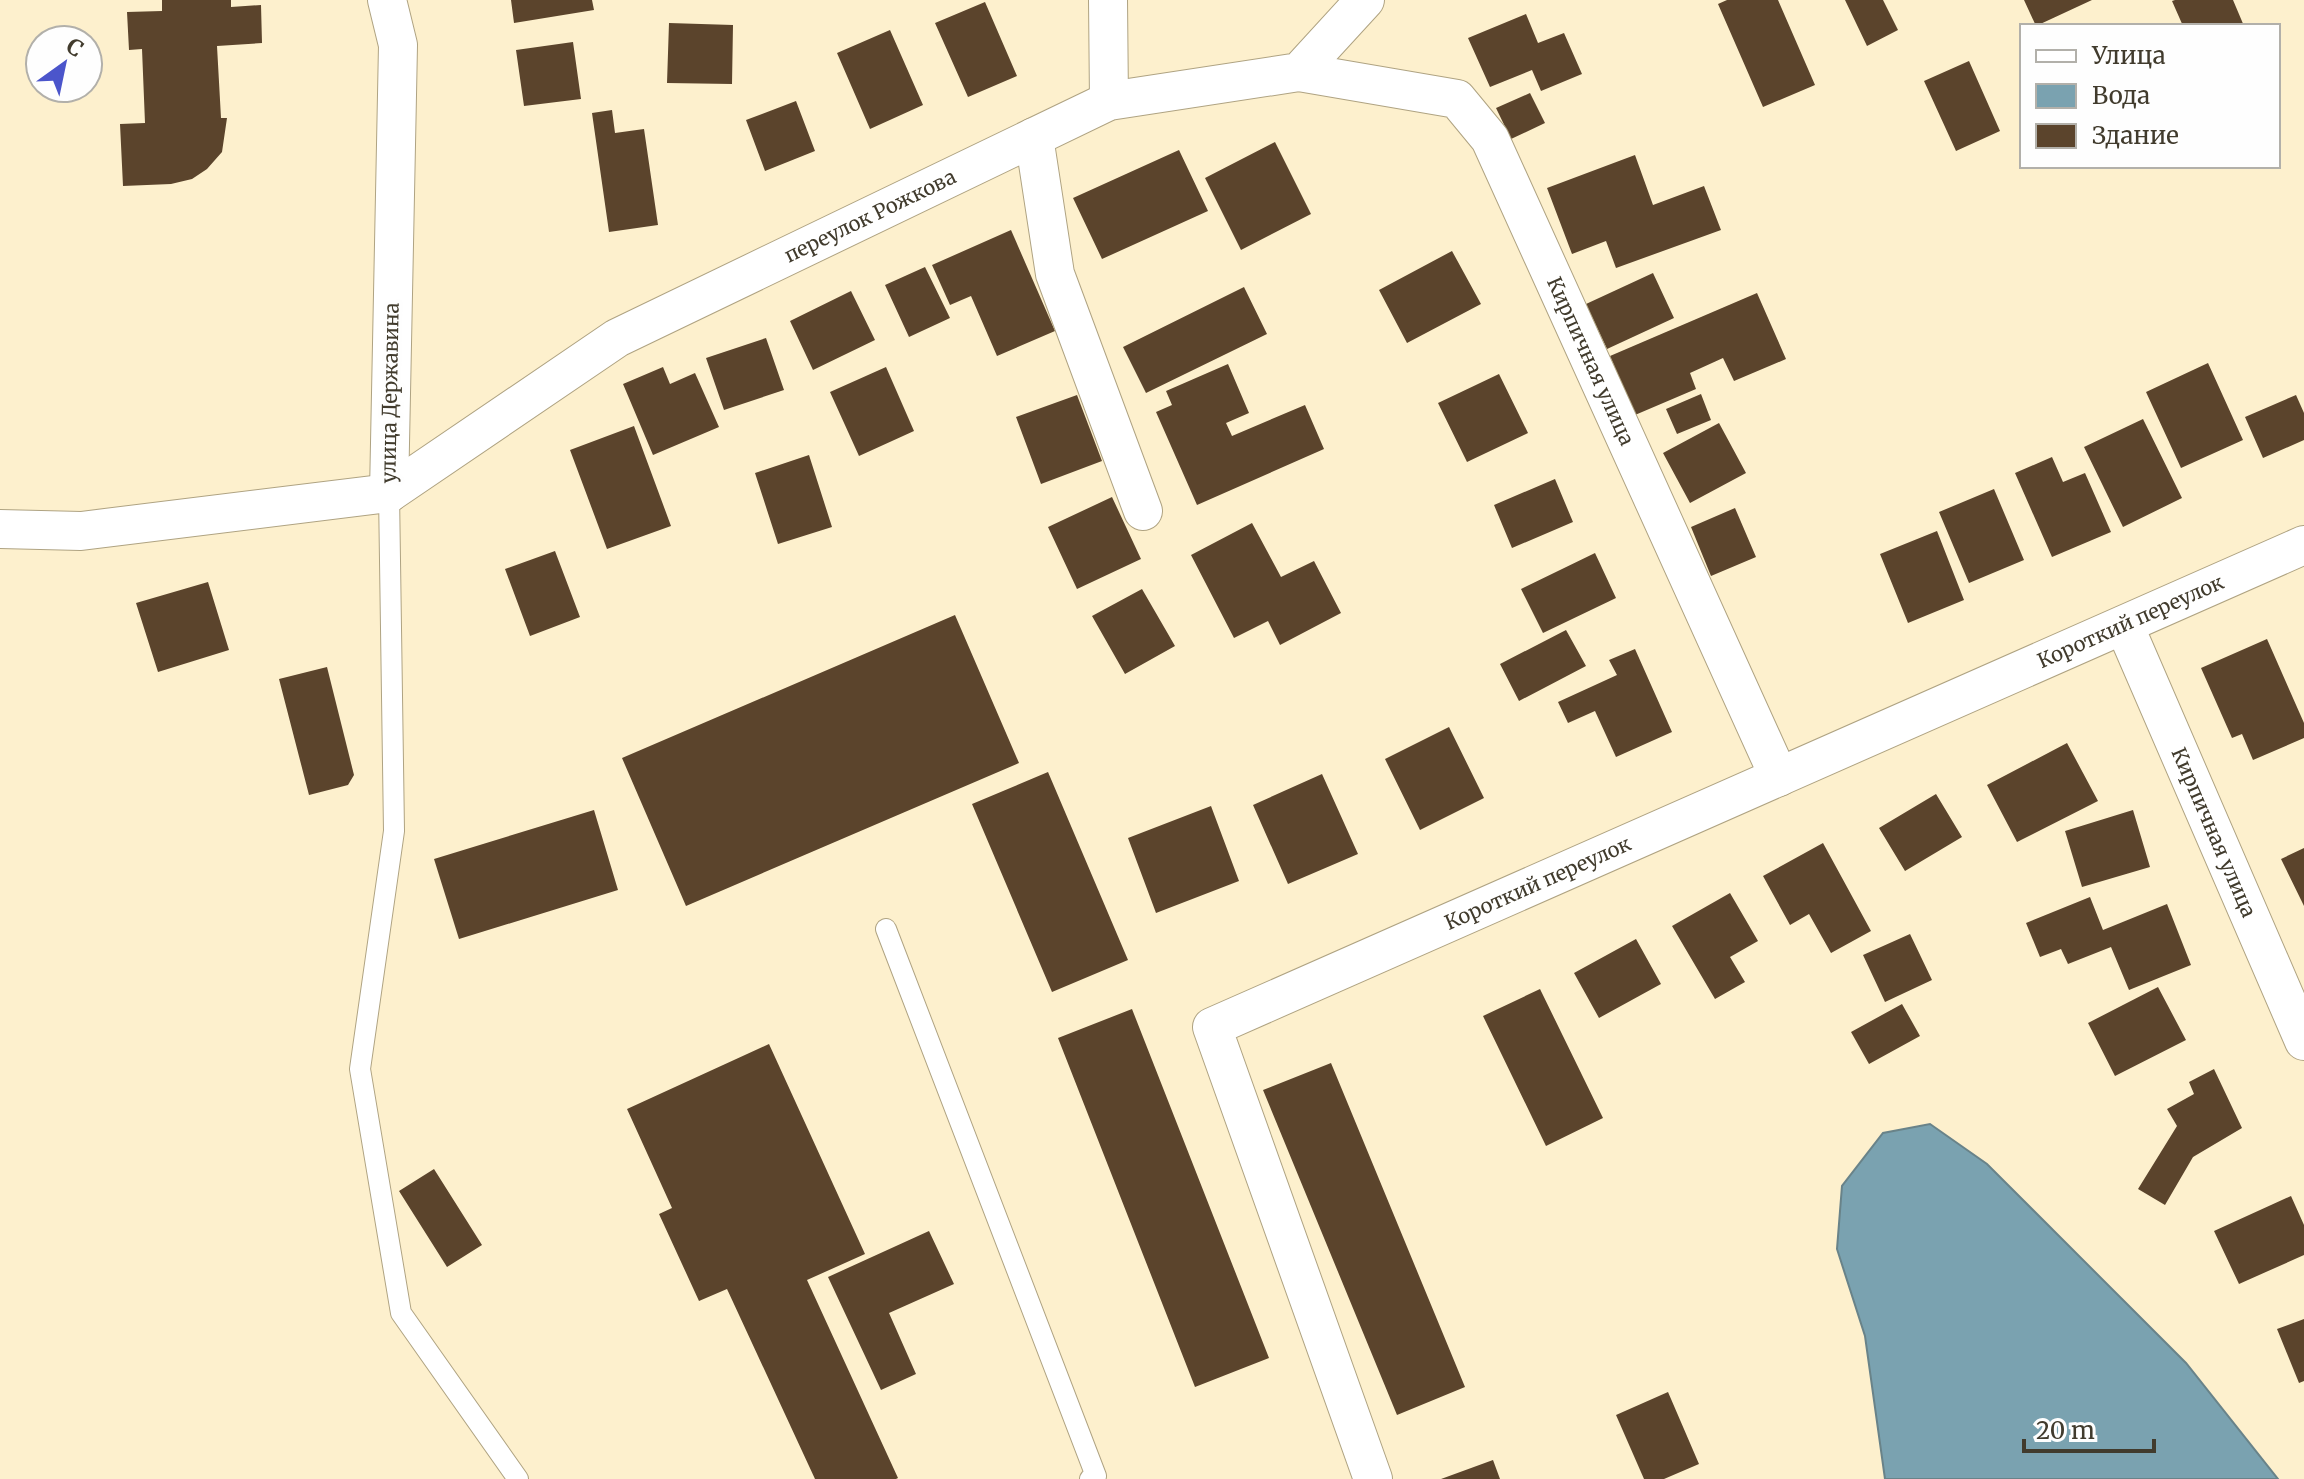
<svg xmlns="http://www.w3.org/2000/svg" width="2304" height="1479" viewBox="0 0 2304 1479" font-family="Merriweather,serif">
<style>
.water{fill:#7aa2b0;stroke:#698389;stroke-width:2}
.building{fill:#5b442c}
.lines{fill:none;stroke-linecap:round;stroke-linejoin:round}
.lane-casing{stroke:#afa382;stroke-width:22}
.street-casing{stroke:#afa382;stroke-width:40}
.lane{stroke:#fff;stroke-width:20}
.street{stroke:#fff;stroke-width:38}
.labels{text-anchor:middle;stroke-width:8;stroke-linejoin:round;paint-order:stroke}
.street-label{font-size:20px;fill:#413b2d;stroke:#fefefe}
</style>
<rect width="100%" height="100%" fill="#fdf0cd"/>
<path class="water" d="M1930,1124L1987,1164L2186,1363L2278,1479H1885L1865,1336L1837,1249L1842,1186L1883,1133Z"/>
<path class="building" d="M162,0H231V7L261,5L262,43L217,46L221,118H227L222,152L207,169L192,179L171,184L123,186L120,124L145,123L142,49L129,50L127,12L162,11Z
M511,0H592L594,10L514,23Z
M1727,0H1778L1815,85L1763,107L1718,4Z
M1845,0H1883L1898,30L1867,46Z
M2024,0H2092L2036,26Z
M2175,0H2233L2244,26H2183L2172,1Z
M985,2L1017,76L968,97L935,23Z
M1526,14L1538,43L1564,33L1582,74L1541,91L1532,70L1490,87L1468,38Z
M669,23L733,25L732,84L667,83Z
M890,30L923,105L870,129L837,53Z
M573,42L581,99L524,106L516,50Z
M1969,61L2000,131L1956,151L1924,81Z
M1530,93L1545,123L1511,139L1496,108Z
M796,101L815,151L765,171L746,120Z
M612,110L615,133L644,129L658,225L609,232L592,113Z
M1275,142L1311,214L1241,250L1205,178Z
M1179,150L1208,211L1102,259L1073,198Z
M1635,155L1653,205L1704,186L1721,230L1616,268L1606,241L1572,254L1547,188Z
M1011,230L1055,331L997,356L971,296L950,305L932,265Z
M1452,251L1481,304L1407,343L1379,290Z
M925,267L950,318L909,337L885,285Z
M1653,273L1674,318L1607,349L1586,304Z
M1244,287L1267,334L1146,393L1123,347Z
M851,291L875,340L813,370L790,321Z
M1757,293L1786,359L1734,381L1723,358L1690,373L1696,389L1635,415L1610,356Z
M766,338L784,390L724,410L706,358Z
M2208,363L2243,440L2181,468L2146,392Z
M1228,364L1249,413L1226,423L1232,436L1305,405L1324,449L1197,505L1156,412L1172,405L1166,391Z
M663,367L670,384L695,373L719,427L653,455L623,384Z
M886,367L914,431L859,456L830,392Z
M1499,374L1528,433L1467,462L1438,403Z
M1701,394L1711,420L1677,434L1666,409Z
M1077,395L1102,461L1041,484L1016,417Z
M2296,395L2304,413V440L2263,458L2245,417Z
M2143,419L2182,498L2123,527L2084,447Z
M1719,423L1746,473L1690,503L1663,453Z
M634,426L671,526L607,549L570,450Z
M809,455L832,527L778,544L755,473Z
M2052,457L2063,482L2085,473L2111,532L2052,557L2015,473Z
M1555,479L1573,522L1512,548L1494,505Z
M1994,489L2024,560L1969,583L1939,512Z
M1112,497L1141,559L1077,589L1048,527Z
M1735,508L1756,557L1711,576L1691,527Z
M1252,523L1281,577L1314,561L1341,613L1280,645L1268,621L1234,638L1191,555Z
M1937,531L1964,600L1908,623L1880,554Z
M555,551L580,617L530,636L505,569Z
M1595,553L1616,598L1543,633L1521,589Z
M208,582L229,650L158,672L136,603Z
M1142,589L1175,646L1125,674L1092,616Z
M955,615L1019,763L686,906L622,758Z
M1566,630L1586,666L1519,701L1500,664Z
M2267,639L2304,723V738L2253,760L2242,734L2232,738L2201,668Z
M1635,649L1672,732L1616,757L1595,711L1568,723L1558,702L1617,675L1609,660Z
M327,667L354,775L348,785L309,795L279,679Z
M1449,727L1484,798L1420,830L1385,759Z
M2067,743L2098,801L2017,842L1987,785Z
M1048,772L1128,960L1052,992L972,804Z
M1322,774L1358,854L1288,884L1253,805Z
M1936,794L1962,837L1905,871L1879,828Z
M1211,806L1239,881L1156,913L1128,838Z
M594,810L618,890L459,939L434,859Z
M2133,810L2150,867L2082,887L2065,831Z
M1823,843L1871,931L1831,953L1809,914L1790,925L1763,876Z
M2304,848V906L2281,859Z
M1730,893L1758,941L1730,957L1745,982L1715,999L1672,926Z
M2090,897L2103,930L2167,904L2191,965L2129,990L2111,947L2068,964L2061,949L2040,957L2026,923Z
M1910,934L1932,980L1885,1002L1863,955Z
M1636,939L1661,984L1599,1018L1574,973Z
M2158,987L2186,1040L2115,1076L2088,1023Z
M1540,989L1603,1118L1546,1146L1483,1016Z
M1902,1004L1920,1036L1869,1064L1851,1032Z
M1132,1009L1269,1358L1195,1387L1058,1038Z
M769,1044L865,1254L807,1280L898,1478L896,1479H815L727,1289L699,1301L659,1214L672,1208L627,1109Z
M1331,1063L1465,1387L1397,1415L1263,1090Z
M2214,1069L2242,1128L2193,1157L2165,1205L2138,1189L2177,1126L2167,1109L2194,1094L2189,1082Z
M434,1169L482,1245L447,1267L399,1191Z
M2291,1196L2304,1225V1255L2239,1284L2214,1231Z
M929,1231L954,1284L889,1313L916,1374L881,1390L828,1277Z
M2304,1319V1381L2299,1383L2277,1329Z
M1668,1392L1699,1464L1664,1479H1644L1616,1415Z
M1493,1460L1500,1479H1441Z"/>
<g class="lines">
<g class="lane-casing">
<path id="lane" d="M389,493L394,831L360,1069L401,1313L518,1479
M886,929L1096,1476L1090,1479"/>
</g>
<g class="street-casing">
<g id="street">
<path d="M387,0L398,45L389,493"/>
<path d="M1108,0L1109,101"/>
<path id="s1" d="M1299,72L1457,99L1490,139L1779,777"/>
<path d="M1034,137L1055,274L1143,511"/>
<path id="s2" d="M0,529L81,531L389,493L617,338L1109,101L1299,72L1365,0"/>
<path id="s3" d="M2124,625L2304,1041"/>
<path id="s4" d="M1373,1479L1212,1027L2304,545"/>
</g>
</g>
<use href="#lane" class="lane"/>
<use href="#street" class="street"/>
</g>
<g class="labels">
<g class="street-label">
<text dy="7" stroke="none"><textPath href="#s2" startOffset="948">переулок Рожкова</textPath></text>
<text dy="7" stroke="none"><textPath href="#s1" startOffset="456">Кирпичная улица</textPath></text>
<text transform="translate(390 393) rotate(-89)" y="7">улица Державина</text>
<text dy="7" stroke="none"><textPath href="#s4" startOffset="1484">Короткий переулок</textPath></text>
<text dy="7" stroke="none"><textPath href="#s3" startOffset="226">Кирпичная улица</textPath></text>
<text dy="7" stroke="none"><textPath href="#s4" startOffset="836">Короткий переулок</textPath></text>
</g>
</g>
<rect x="2020" y="24" width="260" height="144" fill="#fefefe" stroke="#b2b0aa" stroke-width="2"/>
<rect x="2036" y="50" width="40" height="12" fill="#ffffff" stroke="#b2b0aa" stroke-width="2"/>
<text x="2092" y="64" font-size="24" fill="#413b2d">Улица</text>
<rect x="2036" y="84" width="40" height="24" fill="#7aa2b0" stroke="#b2b0aa" stroke-width="2"/>
<text x="2092" y="104" font-size="24" fill="#413b2d">Вода</text>
<rect x="2036" y="124" width="40" height="24" fill="#5b442c" stroke="#b2b0aa" stroke-width="2"/>
<text x="2092" y="144" font-size="24" fill="#413b2d">Здание</text>
<g transform="translate(64 64) rotate(33)"><circle r="38" fill="#fefefe" stroke="#b2b0aa" stroke-width="2"/>
<path d="M0-6L14 30L0 20L-14 30Z" fill="#4b55cb"/>
<text y="-12" font-size="22" font-weight="bold" text-anchor="middle" fill="#413b2d">С</text>
</g>
<path d="M2024 1439v12h130v-12" fill="none" stroke="#413b2d" stroke-width="4"/>
<text x="2036" y="1439" font-size="24" fill="#413b2d" stroke="#fefefe" stroke-width="6" paint-order="stroke">20 m</text>
</svg>
